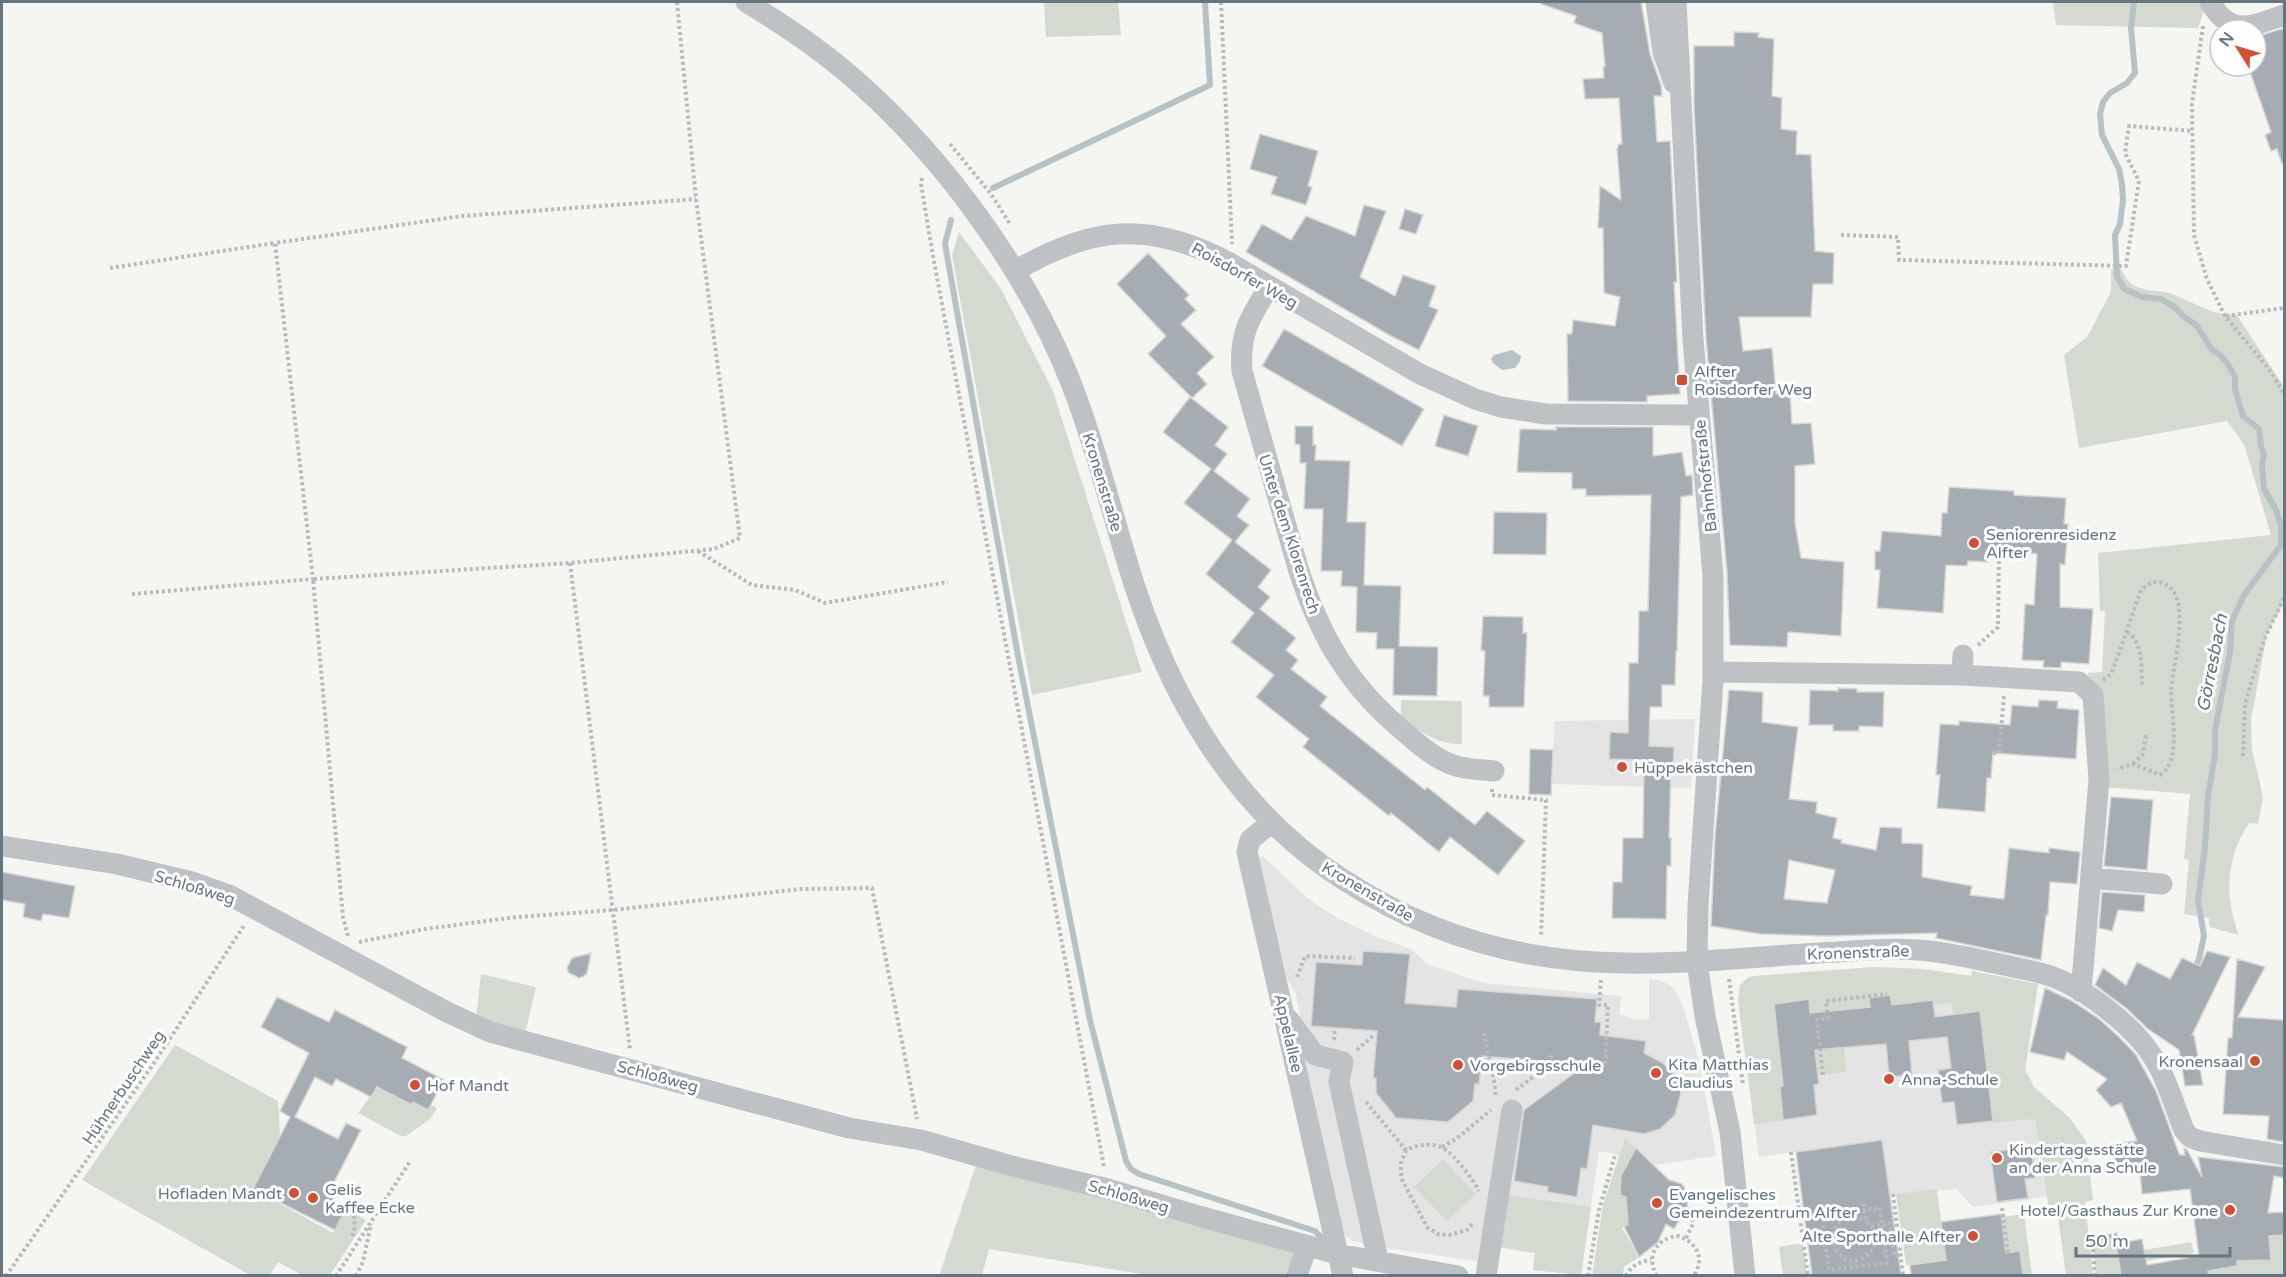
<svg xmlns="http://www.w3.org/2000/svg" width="2286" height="1277" viewBox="0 0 2286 1277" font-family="'Varela Round',sans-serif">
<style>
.built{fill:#e3e4e3}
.green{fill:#d5dad1}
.water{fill:#b6c2c5}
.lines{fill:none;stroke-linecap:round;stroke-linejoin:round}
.stream{stroke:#b6c2c5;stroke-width:6}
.building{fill:#a6adb2;stroke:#d6d6d4;stroke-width:1.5;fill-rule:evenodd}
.path{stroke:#b8bbbd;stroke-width:4;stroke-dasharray:3 3;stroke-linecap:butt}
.minor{stroke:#bec2c5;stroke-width:21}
.poi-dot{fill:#d64e31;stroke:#fff;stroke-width:2}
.labels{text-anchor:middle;stroke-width:6;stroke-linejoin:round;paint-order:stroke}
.street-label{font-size:16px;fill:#667681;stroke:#fff}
.poi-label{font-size:16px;fill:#667681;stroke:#fff;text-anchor:start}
.water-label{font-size:18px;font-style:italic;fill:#62777e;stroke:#fff}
</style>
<rect width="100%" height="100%" fill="#f5f5f2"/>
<path class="built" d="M1695,719L1691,788L1551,784L1555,721Z
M1264,857L1307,898L1339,919L1375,936L1413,950L1427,964L1483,983L1622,996L1619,1014L1636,1020L1649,1019V979L1659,980L1670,985L1678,995L1683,1006L1700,1065L1716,1156L1655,1165L1625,1138L1619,1155L1599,1151L1581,1275L1533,1270L1535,1253L1491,1246L1482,1262L1386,1248L1353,1241L1345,1235L1340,1224L1302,1059L1303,1030L1296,995L1279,963L1256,858Z
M1875,967L1922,969L1971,976L1972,971L2038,984L2025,1070L2034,1087L2035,1119L2047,1197L1973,1207L1956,1189L1890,1195L1882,1140L1759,1157L1738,1000L1740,985L1749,977L1755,976Z"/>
<path class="green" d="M1044,2H1118L1121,35L1046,37Z
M2053,2H2207L2198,28L2056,25Z
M959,232L1001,289L1053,391L1142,672L1032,695L952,255Z
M2111,269H2121C2124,274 2127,281 2132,284C2142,291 2153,290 2164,292C2188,297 2212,318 2236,314L2284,387V602L2267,634L2251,720L2252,749L2263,797L2258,824L2249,823C2226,857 2224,897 2239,935L2209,927V918L2184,914L2189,860L2184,859L2190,794L2105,787L2088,673L2102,672L2105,611H2100L2098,553L2271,535L2244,444L2227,421L2079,448L2064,355L2087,337L2111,292Z
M1401,700L1462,701V744C1436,744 1420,732 1401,716Z
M1875,967L1922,969L1971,976L1972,971L2038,984L2025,1070L2034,1087L2070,1118L2086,1141L2093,1200L2085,1202L2093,1275H2066L2057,1210L2049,1211L2035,1119L1994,1123L1993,1121L1980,1011L1953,1014L1952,1003L1933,1004V1001L1892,1005L1890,995L1869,998L1870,1007L1830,1011L1834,1049L1844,1048L1846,1072L1818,1075L1809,999L1774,1003L1783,1086L1780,1087L1783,1120L1754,1124L1738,1000L1740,985L1749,977L1755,976Z
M481,974L536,987L525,1034L476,1019Z
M175,1045L278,1101L280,1136L253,1189L333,1233L346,1208L366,1220L330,1275H302L278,1262L270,1275H250L82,1180Z
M378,1086L428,1110L431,1105L437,1108L430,1119L406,1136H401L358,1113Z
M1625,1138L1636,1148L1627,1164L1635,1173L1620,1183V1195L1626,1197L1628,1225L1622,1228L1639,1257L1624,1267L1623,1275L1592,1276L1603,1205Z
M1443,1159L1476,1194L1447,1221L1414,1187Z
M976,1165L1113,1200L1297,1253L1289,1275L1154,1276L989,1249L982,1275L939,1276Z
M1937,1189L1946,1260L1906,1265L1896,1194Z
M1499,1194L1591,1207L1581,1275L1533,1270L1535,1253L1491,1246Z
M2024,1214L2032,1275H2023L2020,1251L2005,1253L2001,1217Z
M2284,1235V1275H2209L2206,1263L2212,1270L2237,1266V1261L2269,1236Z
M2120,1236V1243L2116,1244L2121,1275H2096L2093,1240Z
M2191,1242L2194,1253L2146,1261L2144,1250Z
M1803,1243L1807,1275H1783L1779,1247Z"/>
<path class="water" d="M1512,350L1521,356L1520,361L1515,368L1502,370L1493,363L1491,359L1494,355Z"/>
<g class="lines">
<path class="stream" d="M2134,2L2131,28L2135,73L2127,83L2110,93L2103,102L2100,114L2102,135L2119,169L2122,184L2123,200L2120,224L2115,235L2117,276L2124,289L2142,297L2161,299L2176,308L2182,315L2197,326L2212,350L2219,354L2227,363L2235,377V389L2243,416L2259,429L2261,447L2264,454L2262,465L2264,489L2276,510L2281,525V545L2244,595L2232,621L2230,652L2215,730V755L2208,796L2205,847L2198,900L2204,936L2199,959L2193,972
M993,188L1210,85L1205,2
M951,220L945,244L1018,656L1090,1020L1126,1161L1131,1169L1139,1174L1315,1231L1321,1237"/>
</g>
<path class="building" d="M1541,2H1641L1650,54L1661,85L1662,96H1654L1657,142L1670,141L1677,282H1674L1680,394L1647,396V402L1568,401L1567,334H1572L1573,320L1615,326L1620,297L1604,293L1603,228H1598L1600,186L1621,200L1617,149L1619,144H1622L1619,98L1585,99L1583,79L1604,78L1603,67H1605L1602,33L1574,23L1576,16L1541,4Z
M2284,28V163L2282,164L2277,149L2271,151L2265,135L2271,132L2248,66H2256V37Z
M1734,32L1759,33L1758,37L1774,39L1772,96L1782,98L1781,129L1797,131L1796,154L1811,155L1815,251L1834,253L1833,284H1813L1811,317H1739L1743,351L1772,348L1776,394L1790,393L1792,424L1811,423L1815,464L1795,466V523L1801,558L1844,562L1841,636L1788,632L1787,647L1730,645L1727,572L1706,338L1694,108V46H1734Z
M1260,134L1318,151L1308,186L1312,187L1306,205L1271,194L1277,177L1250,169Z
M1364,205L1386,211L1360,277L1395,296L1403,275L1436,286L1429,306L1438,310L1419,350L1391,336L1246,252L1262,224L1291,240L1306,216L1355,236Z
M1405,209L1423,215L1416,234L1399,229Z
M1148,253L1189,295L1185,299L1196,310L1181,324L1214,357L1197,373L1207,384L1192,398L1148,354L1166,336L1117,284Z
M1284,329L1424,409L1402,446L1262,366Z
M1190,397L1228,427L1215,445L1227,454L1214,471L1250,499L1237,516L1249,525L1235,542L1271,570L1258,587L1270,597L1260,609L1296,638L1286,650L1298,660L1291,669L1327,697L1320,706L1425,790L1427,787L1475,825L1487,811L1525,841L1498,875L1450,837L1439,852L1391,813L1389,816L1303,747L1309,739L1256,697L1274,675L1231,642L1254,613L1206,574L1232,540L1184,503L1211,469L1163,432Z
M1444,415L1478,426L1468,456L1435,446Z
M1295,426H1313V445H1316L1315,460L1350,461L1347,522H1366L1364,585L1401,586L1399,646L1438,647L1437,696L1393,695L1394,649H1376L1377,633L1356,632L1357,587L1341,586L1342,571H1321L1323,509H1304L1306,463H1300V445L1295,444Z
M1556,427H1653V456L1682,452L1686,476L1692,475L1693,495L1681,497L1677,651H1676L1675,685H1662V707H1650L1649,746L1674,747L1673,772H1671L1669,838H1671V866H1667L1666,919L1612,918L1613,882H1622L1623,838H1643L1644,760L1609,759L1610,732L1628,733L1629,663H1638L1639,611H1648L1651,495L1586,496V489H1572V473L1517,472L1520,429L1556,430Z
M1949,487L2014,491V495L2066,498L2064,524H2068L2065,565L2060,564V607L2093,609L2089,664L2061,662V668L2043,667L2044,661L2022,660L2025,604L2034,605L2037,554L1989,550L1987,562L1968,561L1967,566L1946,565L1943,613L1877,608L1880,570H1875V551H1880L1882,531L1941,536L1942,513H1947Z
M1494,512L1547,513L1546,555L1493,554Z
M1483,616L1523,617V633H1527L1524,707H1489V696H1483L1485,651L1481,650Z
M1838,688L1857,689V692H1884L1883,727L1859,726V731H1833V725H1809L1810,690L1838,691Z
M1729,690L1763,692L1762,722L1798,727L1789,799L1817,802L1816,813L1837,818L1833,838L1842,840L1841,843L1876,850L1880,827L1902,828V843L1923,844L1922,877L1972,886L1970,895L2004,899L2009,848L2049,853V848L2080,852L2077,884L2050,882L2048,915H2046L2041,960L1936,938L1937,933L1828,936L1761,934L1711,926L1715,836ZM1789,860L1835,870L1827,903L1784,899Z
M2039,700L2058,701L2057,708L2079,710L2076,759L1993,753L1991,778H1987L1985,812L1937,808L1940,775H1936L1940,724L1959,725V721L2010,725L2012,705L2038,707Z
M1530,749L1553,750L1551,795L1529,794Z
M2111,797L2153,800L2147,870L2104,866Z
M2,872L75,886L69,918L43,914L41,921L23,917L25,904L2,900Z
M2102,892L2145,895L2144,912L2118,910L2112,931L2099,928Z
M1363,951L1410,954L1405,1003L1456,1007L1458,989L1597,999L1595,1022H1601L1600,1035L1646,1041L1644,1053L1661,1062L1672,1071L1679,1085L1681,1093L1675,1115L1660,1129L1644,1134L1593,1125L1587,1169L1581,1168L1577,1197L1547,1192L1548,1187L1514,1181L1524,1110L1585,1065L1482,1056L1479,1084H1475L1473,1101L1448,1122L1396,1118L1376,1093V1078H1373L1377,1031L1311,1026L1316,962L1362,965Z
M2207,951L2230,957L2192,1035H2194L2203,1085L2185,1086L2179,1050L2148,1029L2126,1008L2095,985L2103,968L2126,985L2137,962L2170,979L2182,958L2200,966Z
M591,953L587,973L584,976L579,978L569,973L567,968L572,958Z
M2237,959L2265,967L2238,1017L2284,1020V1142L2267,1139L2269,1116L2223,1114L2228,1038H2232Z
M2045,988L2072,1001L2098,1018L2119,1037L2136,1055L2156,1091L2178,1151L2180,1155H2185L2184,1148L2187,1150L2202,1177L2198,1157L2284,1167V1178L2274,1176L2268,1213L2284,1212V1235L2269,1236L2271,1260L2237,1261V1266L2208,1271L2209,1275H2121L2116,1244L2142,1239L2147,1265L2199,1256L2190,1189L2142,1194L2140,1172L2117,1175L2113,1144L2137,1141L2121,1103L2111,1107L2096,1090L2107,1079L2067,1052L2064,1060L2030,1052Z
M1890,995L1892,1005L1933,1000L1935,1017L1980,1011L1993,1121L1957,1125L1954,1102L1942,1103L1938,1070L1951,1068L1947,1037L1909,1041L1912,1075L1889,1077L1886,1044L1815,1050L1819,1084L1814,1085L1817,1115L1783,1120L1780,1087L1783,1086L1774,1004L1809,999L1810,1013L1870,1007L1869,998Z
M277,997L329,1022L335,1010L407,1047L402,1058L444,1080L428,1110L413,1102L412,1105L377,1087L371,1097L336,1079L332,1086L315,1077L295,1117L338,1139L346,1123L361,1130L331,1188L334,1202L346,1208L335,1230L253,1189L290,1117L280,1111L309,1053L261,1027Z
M1882,1140L1901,1275H1812L1796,1152Z
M1636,1148L1669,1180L1682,1184L1689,1196L1687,1207L1674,1229L1666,1224L1658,1242L1639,1257L1624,1226L1628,1225L1626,1197L1620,1195L1621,1176Z
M2022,1148L2023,1155L2032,1154L2035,1178L2025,1179L2028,1198L1997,1202L1990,1152Z
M2001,1214L2006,1253L2020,1251L2023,1275H1911L1910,1265L1946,1260L1941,1222Z"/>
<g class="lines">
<path class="path" d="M1221,2L1232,244
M2203,26L2192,104L2194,235L2207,279L2225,316L2268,368L2284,393
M950,144L991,194L1010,224
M922,178L921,184L933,256L1104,1167
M1841,235L1898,237L1899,260L2126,266L2139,181L2125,153L2129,126L2193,131
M110,268L275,243
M2226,316L2284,308
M698,551L752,585L795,590L825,603L948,582
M570,563L630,1050
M132,594L313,579L275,243L462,216L696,199
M2127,632C2144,642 2141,669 2142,686
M1978,645L1998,627L1999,551
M2103,680L2111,674L2115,664L2141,590L2152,582C2199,579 2172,665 2171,691C2171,712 2182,763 2160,775L2133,764L2117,769
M1993,753H1999L2004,696
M2243,756L2245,704L2264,640L2284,598
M2133,764L2143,754L2146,735
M1492,789V795L1546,800L1541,937
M348,936L343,917L313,579L570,563L714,549L740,538L696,199L677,2
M359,942L425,929L517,917L613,910L801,889L872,888L917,1119
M1297,977L1305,956L1355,958
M1729,979L1743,1084
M1484,1033L1494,1080L1496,1097
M1334,1040L1335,1028
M1357,1050L1375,1034
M1547,1066L1598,1070L1605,1062L1608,1005H1599L1601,980
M1823,1075L1817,1020L1828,1018L1826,1001L1887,994
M1516,1090L1547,1066L1552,1053
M1366,1102L1406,1150C1416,1145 1432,1142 1443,1148C1455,1155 1472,1178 1479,1191
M1442,1147L1456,1139L1491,1110
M1406,1150L1401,1163V1178L1427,1227L1438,1234L1449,1235L1467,1230L1473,1223
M1791,1152L1808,1276
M1893,1194L1903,1276
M1864,1204C1865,1208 1865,1214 1866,1218C1868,1225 1876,1229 1875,1239C1875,1247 1870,1254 1863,1258C1826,1276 1821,1199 1866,1221
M1880,1208L1887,1263L1829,1270L1822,1215Z
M2002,1208L2008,1253
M1871,1226L1890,1223L1894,1256L1901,1255
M352,1236C359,1224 349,1213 355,1200
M1686,1238L1693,1224L1691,1207
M6,1276L154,1063L245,924
M336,1276L411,1160
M356,1276L363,1262L371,1224
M1588,1276L1599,1210L1615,1155
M1626,1276C1630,1266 1641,1261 1651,1260
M1657,1276C1645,1256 1657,1238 1678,1236C1697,1242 1705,1258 1694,1276
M2095,1276L2092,1239L2120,1234"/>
<path class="minor" d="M746,2C786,26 826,53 861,85C947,162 1029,275 1071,383C1097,449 1113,519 1135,587C1174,705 1237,812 1344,880C1416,927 1496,954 1582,961C1668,968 1752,956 1837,952C1864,950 1892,948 1918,950C1949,952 1979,960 2009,966C2025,970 2043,972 2058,979C2087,991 2127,1022 2146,1047C2165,1071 2173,1103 2184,1130L2190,1137L2200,1141L2284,1155
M1656,2L1663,52L1674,83
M1676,2L1693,339L1713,576V680L1698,905L1697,962L1705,1016L1730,1132L1745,1276
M2210,2C2231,38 2251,26 2284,15
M1015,271C1091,226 1149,220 1228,262L1420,374L1475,399L1501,407L1546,414L1699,415
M1269,287C1250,317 1239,334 1242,371L1298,568C1320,637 1350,688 1407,734C1420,746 1436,759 1453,765C1465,770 1481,769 1494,771
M1713,672L1962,675L1963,655
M1962,675L2079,682L2093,695L2099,780L2081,992
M1272,822L1250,840L1247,852L1343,1276
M2,846L117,864L192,882L231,896L447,1012L490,1032L849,1128L921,1140L1012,1166L1108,1189L1202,1217L1338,1254L1458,1276
M2091,878L2162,884
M1289,1020L1315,1055L1343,1062L1339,1082L1378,1260
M1297,1276L1307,1246
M1486,1276L1512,1110"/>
</g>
<g class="poi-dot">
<rect x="1676" y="374" width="12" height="12" rx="3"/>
<circle cx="1974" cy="543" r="6"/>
<circle cx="1622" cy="767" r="6"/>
<circle cx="2255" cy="1061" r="6"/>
<circle cx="1458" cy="1065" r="6"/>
<circle cx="1656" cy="1073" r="6"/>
<circle cx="1889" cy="1079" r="6"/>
<circle cx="415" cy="1085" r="6"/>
<circle cx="1997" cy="1158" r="6"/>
<circle cx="294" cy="1193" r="6"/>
<circle cx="313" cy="1198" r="6"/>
<circle cx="1657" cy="1203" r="6"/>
<circle cx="2230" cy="1210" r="6"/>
<circle cx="1973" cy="1236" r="6"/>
</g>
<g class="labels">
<g class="street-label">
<text transform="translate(1245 275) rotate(29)" y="6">Roisdorfer Weg</text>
<text transform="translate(1705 476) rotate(-96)" y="6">Bahnhofstraße</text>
<text transform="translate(1103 482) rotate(73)" y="6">Kronenstraße</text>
<text transform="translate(1290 534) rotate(72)" y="6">Unter dem Klorenrech</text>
<text transform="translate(195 887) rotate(17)" y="6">Schloßweg</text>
<text transform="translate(1368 891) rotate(30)" y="6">Kronenstraße</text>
<text transform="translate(1858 952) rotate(-2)" y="6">Kronenstraße</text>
<text transform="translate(1289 1033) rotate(77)" y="6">Appelallee</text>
<text transform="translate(658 1076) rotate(15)" y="6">Schloßweg</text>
<text transform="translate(123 1087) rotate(-56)" y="6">Hühnerbuschweg</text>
<text transform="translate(1129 1196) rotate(16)" y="6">Schloßweg</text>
</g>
<g class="poi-label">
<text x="1694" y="377">Alfter<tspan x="1694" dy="18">Roisdorfer Weg</tspan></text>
<text x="1986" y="540">Seniorenresidenz<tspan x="1986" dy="18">Alfter</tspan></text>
<text x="1634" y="773">Hüppekästchen</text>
<text x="2243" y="1067" text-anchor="end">Kronensaal</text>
<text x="1668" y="1070">Kita Matthias<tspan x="1668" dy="18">Claudius</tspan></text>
<text x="1470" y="1071">Vorgebirgsschule</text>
<text x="1901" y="1085">Anna-Schule</text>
<text x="427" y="1091">Hof Mandt</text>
<text x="2009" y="1155">Kindertagesstätte<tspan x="2009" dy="18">an der Anna Schule</tspan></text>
<text x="325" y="1195">Gelis<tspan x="325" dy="18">Kaffee Ecke</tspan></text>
<text x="282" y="1199" text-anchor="end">Hofladen Mandt</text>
<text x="1669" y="1200">Evangelisches<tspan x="1669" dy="18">Gemeindezentrum Alfter</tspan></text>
<text x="2218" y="1216" text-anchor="end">Hotel/Gasthaus Zur Krone</text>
<text x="1961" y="1242" text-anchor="end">Alte Sporthalle Alfter</text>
</g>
<g class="water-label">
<text transform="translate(2212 663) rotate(-79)" y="6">Görresbach</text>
</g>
</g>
<rect width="2286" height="1277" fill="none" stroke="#667681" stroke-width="6"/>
<g transform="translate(2238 48) rotate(307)"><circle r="28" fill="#ffffff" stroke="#c2c8cd" stroke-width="1.5"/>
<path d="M0-4.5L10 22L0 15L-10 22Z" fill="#d64e31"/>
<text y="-9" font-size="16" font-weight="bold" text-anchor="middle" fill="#667681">N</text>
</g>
<path d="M2076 1247v9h154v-9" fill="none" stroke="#667681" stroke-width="3"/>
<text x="2085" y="1247" font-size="18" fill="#667681" stroke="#ffffff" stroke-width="4.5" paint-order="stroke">50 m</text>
</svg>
